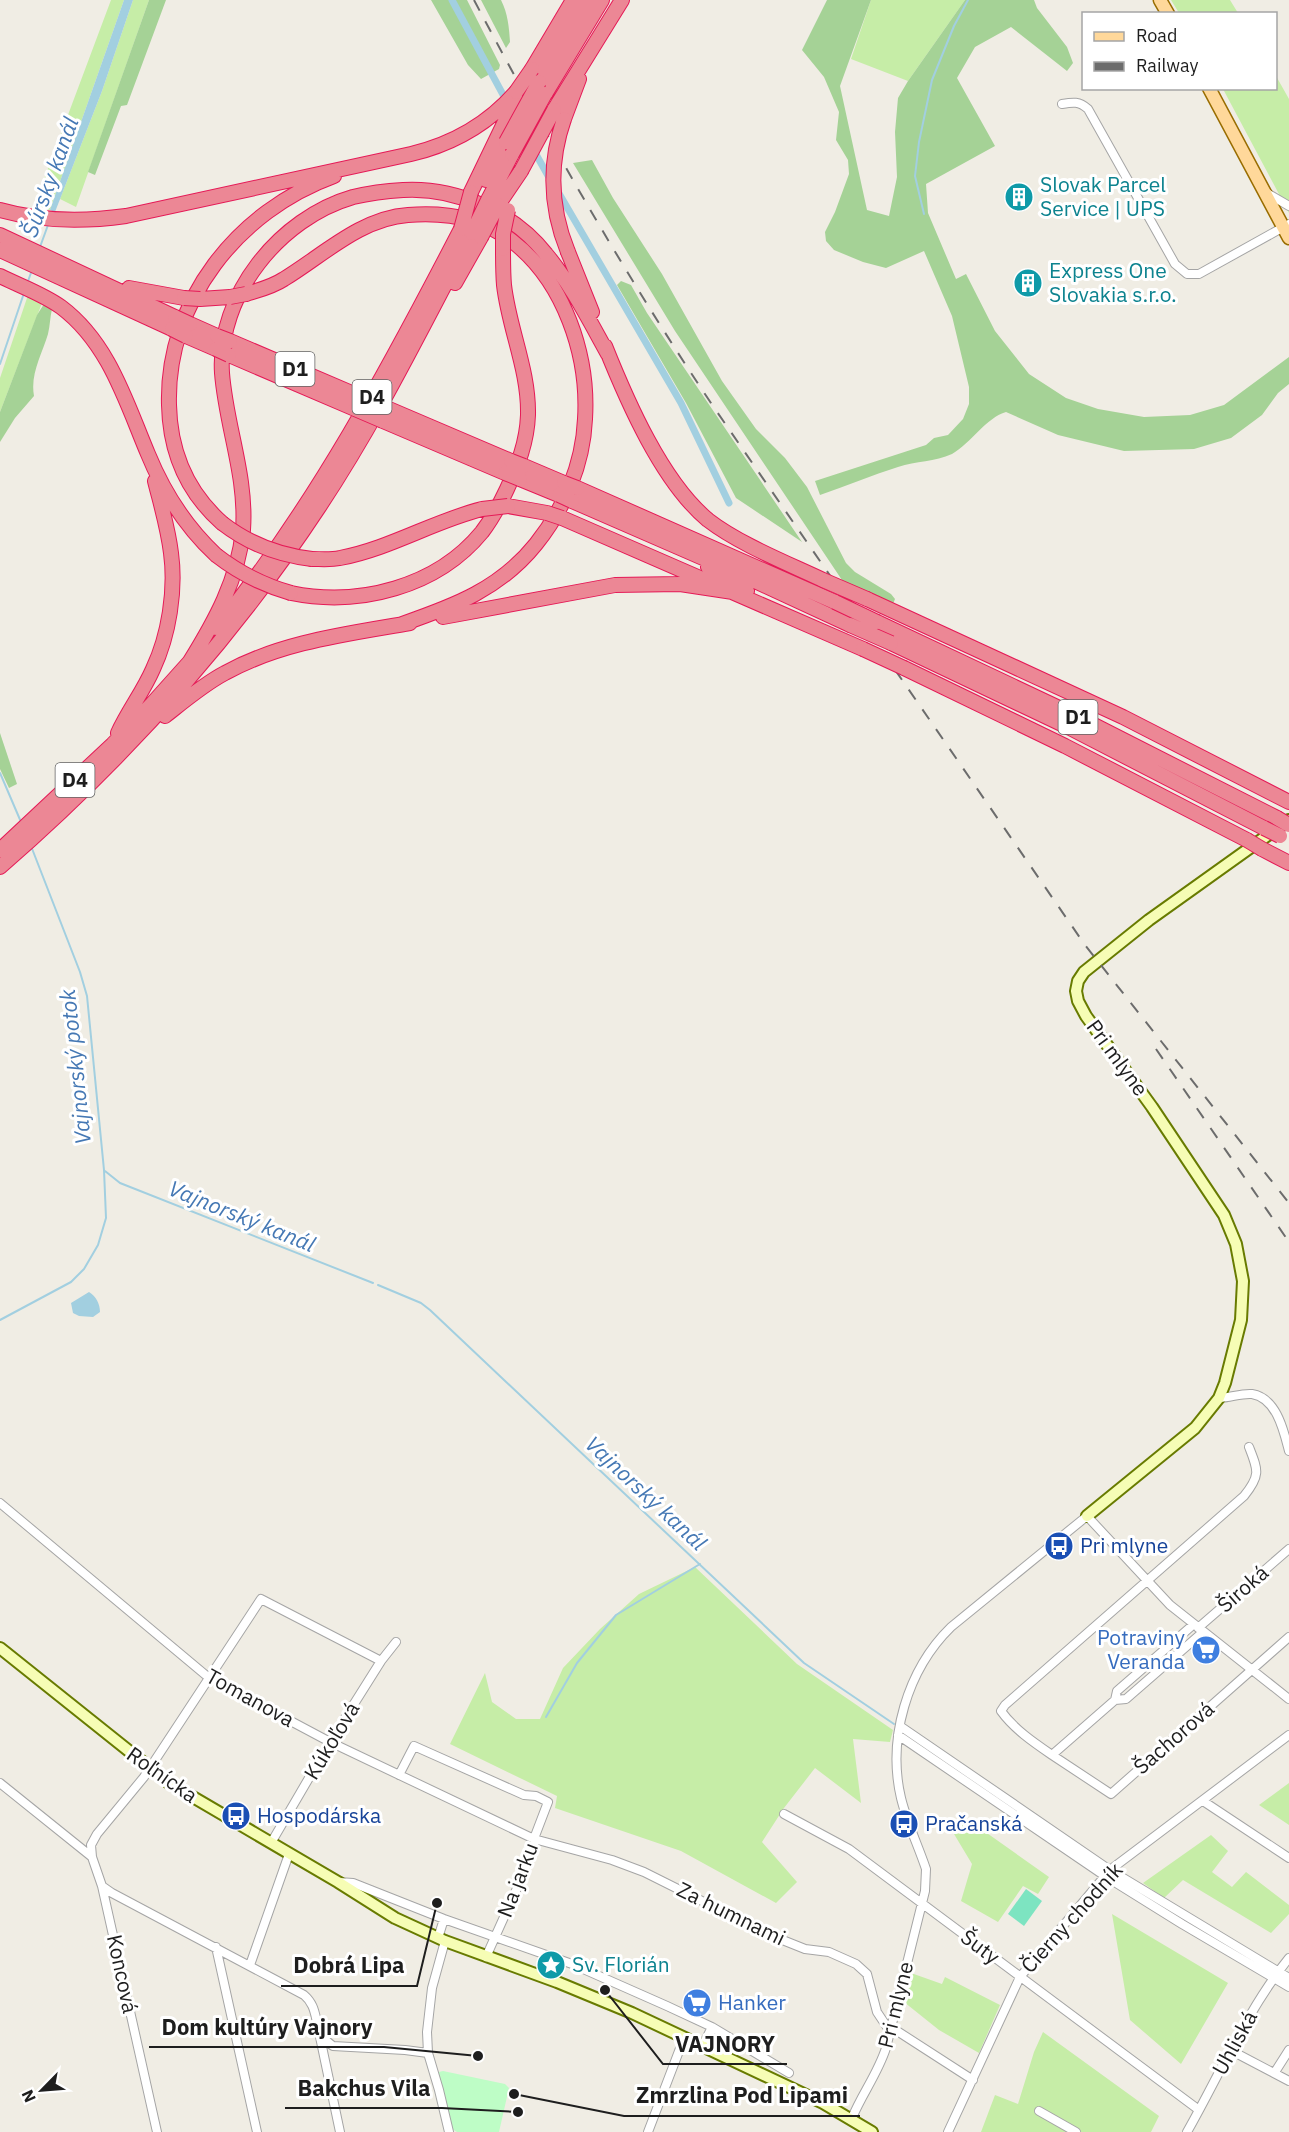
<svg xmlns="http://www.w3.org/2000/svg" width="1289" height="2132" viewBox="0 0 1289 2132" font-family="'IBM Plex Sans',sans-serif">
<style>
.grass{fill:#c6eda7}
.forest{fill:#a5d296}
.park{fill:#befdc6}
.pitch{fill:#7de4c1}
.water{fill:#a2cfe0}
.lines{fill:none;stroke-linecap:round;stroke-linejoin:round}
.stream{stroke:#a2cfe0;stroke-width:2}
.canal{stroke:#a2cfe0;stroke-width:7}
.street-casing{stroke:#a5a5a5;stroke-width:10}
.secondary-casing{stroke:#687b00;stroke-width:14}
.primary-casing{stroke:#996d00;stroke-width:15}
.highway-casing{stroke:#e51a57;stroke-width:16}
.street{stroke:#fff;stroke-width:8}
.secondary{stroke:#f6fdb5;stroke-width:10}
.primary{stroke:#ffd89a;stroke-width:12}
.highway{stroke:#ec8795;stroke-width:14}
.rail{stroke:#6c6c6c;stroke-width:2;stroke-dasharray:12 12;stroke-linecap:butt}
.highway-bridge-casing{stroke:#e51a57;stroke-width:16;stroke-linecap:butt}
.highway-bridge{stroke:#ec8795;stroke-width:14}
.labels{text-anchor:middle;stroke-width:6;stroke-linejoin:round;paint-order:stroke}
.shield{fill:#fff;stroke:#626262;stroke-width:1.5}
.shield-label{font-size:20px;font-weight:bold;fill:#1e1e1e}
.culture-label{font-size:21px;fill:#0d838f;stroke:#fff;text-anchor:start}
.street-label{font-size:21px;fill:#1e1e1e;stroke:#fff}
.transit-label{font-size:21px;fill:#164399;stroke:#fff;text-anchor:start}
.shop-label{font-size:21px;fill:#366cbe;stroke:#fff;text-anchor:end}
.water-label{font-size:22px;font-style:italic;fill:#4578b4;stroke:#fff}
.leader{fill:none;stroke:#1e1e1e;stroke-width:2}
.callout-dot{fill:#1e1e1e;stroke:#fff;stroke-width:2}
.callout-label{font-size:22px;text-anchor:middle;font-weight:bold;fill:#1e1e1e;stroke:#fff;stroke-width:6;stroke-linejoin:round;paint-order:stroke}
</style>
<rect width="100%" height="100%" fill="#f0ede4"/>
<path class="grass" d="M111,0H124L50,210L39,206L41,187Z
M133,0H149L76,207L60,199L102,91Z
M871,0H965L908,81L851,59Z
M1171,0H1230L1238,13H1179Z
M1276,76L1289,99V213L1223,89L1276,88Z
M28,295L42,303L0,412V378Z
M695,1567L797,1664L893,1730L890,1742L853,1739L861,1803L815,1768L784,1808L762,1842L797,1882L776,1903L681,1851L555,1808L557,1796L450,1744L485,1673L492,1702L516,1719H540L563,1668L600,1629L639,1594Z
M1289,1783V1825L1259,1805Z
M967,1819L1049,1877L1038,1894L1023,1886L998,1922L961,1901L972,1864L954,1834Z
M1211,1835L1228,1851L1212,1872L1232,1887L1246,1872L1289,1905V1914L1271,1933L1183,1880L1164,1898L1143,1883Z
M1112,1914L1228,1983L1181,2064L1130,2020Z
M911,1973L942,1984L945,1977L1000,2005L979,2053L939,2030L904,2002Z
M1043,2032L1159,2116L1151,2132H981L995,2095L1018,2104L1034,2052Z"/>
<path class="forest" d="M149,0H166L127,105L121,106L95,175L88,172Z
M431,0H467L500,65L499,69L481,79L468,65Z
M481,0H501C508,14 509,27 510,42L506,48Z
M827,0H871L840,86L867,210L889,216L897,177L895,132L898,98L908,81L965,0H1034L1037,8L1067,47L1073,63L1067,71L1011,27L975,47L957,78L995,146L926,184L928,213L956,279L966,274L995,331L1029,374L1066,398L1098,409L1144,417L1190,415L1224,405L1289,357V384L1278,393L1262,415L1231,438L1194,449L1124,451L1058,435L1006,412C987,417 971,443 952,454C935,462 916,461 898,467C872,475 846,486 820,495L815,481L926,445L934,438L948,435L963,419L969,404V387L952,316L924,251L886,268L863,262L834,250L826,241L825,232L835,212L849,174L848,160L836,140L839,112L824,77L802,50Z
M592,160L613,198L662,274L722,381L756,429L785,458L807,487L846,563L855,572L891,594L895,599L893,604L846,586L675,331L573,163Z
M621,281L631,285L647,313L802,542L736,498L686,403L617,285Z
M44,304L52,309C50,317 50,326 48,334C42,354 30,374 34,396L15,418L0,442V412L37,315Z
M0,733L17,784L9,788L0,769Z"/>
<path class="park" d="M443,2071L505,2084L509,2088L499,2132H457L451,2128L439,2076V2072Z"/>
<path class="pitch" d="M1026,1889L1042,1901L1024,1926L1008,1914Z"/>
<path class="water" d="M124,0H133L102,91L55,212L50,210Z
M89,1292C96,1296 100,1304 100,1312L93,1317L79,1316L73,1313L71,1303Z"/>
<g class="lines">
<path class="stream" d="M924,214L915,176L919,142L932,80L954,26L968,0
M40,247L48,225
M27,284L32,270
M0,364L24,293
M0,773L21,822
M105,1171L120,1183L373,1283
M378,1285L421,1303L430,1310L804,1663L894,1724
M0,1320L71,1282L84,1269L98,1245L106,1218L104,1170L87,996L80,972L31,846
M546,1717L577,1663L616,1615L700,1564"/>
<path class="canal" d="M452,0L507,102
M524,133L551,181
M557,190L681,403L729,503"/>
<g class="street-casing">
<path id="street" d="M1062,104C1073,102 1079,101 1088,109L1175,264L1187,274H1199L1289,224
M1267,193L1289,206
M1219,1398C1230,1398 1241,1393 1252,1394C1277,1398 1284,1432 1289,1451
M0,1503L208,1677L330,1742L534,1839L612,1860L644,1872L770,1935L805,1949L829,1952L856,1964L867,1974L877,2012L887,2027L894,2029L973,2080
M1198,1628L1289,1549
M1203,1632L1126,1699L1115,1700L1052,1755C1033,1742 1014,1729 1001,1711L1005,1705L1244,1496C1261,1475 1258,1470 1249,1447
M381,1661L261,1599L144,1777L97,1834L91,1845L92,1857L102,1886L112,1893L304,1995C322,2010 310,2031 333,2046L405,2050L428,2053
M1115,1700L1117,1691L1194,1624
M900,1726L1110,1870L1289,1978
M898,1735L1105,1876L1182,1924L1289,1987
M1052,1755L1111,1794L1289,1637
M399,1775L414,1746L524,1795L536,1796L548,1802L535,1836L534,1845L518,1886L486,1957
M0,1783L92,1857
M1203,1801L1289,1858
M784,1814L849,1849L1199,2110
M271,1843L330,1742L381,1661L396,1642
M339,1882L353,1883L444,1919L572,1964L667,2006L712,2027L789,2073
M102,1886L157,2132
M438,1938L444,1919
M445,1941L432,1988L427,2032L428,2053L439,2090L449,2132
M216,1947L257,2132
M250,1965L289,1854
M320,2037L340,2132
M702,2047L712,2027
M1230,2050L1289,2081
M1275,2072L1289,2050
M1039,2111L1076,2132
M852,2118C862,2094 878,2073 886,2048L925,1891L926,1869C918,1845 907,1823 901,1798C887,1739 907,1670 951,1627L1087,1516L1170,1605L1289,1699
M648,2132L684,2038
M948,2132L1020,1977L1110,1870L1289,1735
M1187,2132C1220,2074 1247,2010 1289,1958"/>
</g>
<g class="secondary-casing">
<path id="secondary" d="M1087,1516L1195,1428L1219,1398L1225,1383L1241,1320L1243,1281L1236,1244L1224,1215L1152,1107L1086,1016L1078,1001L1076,991L1078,981L1084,972L1149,920L1289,820
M0,1648L169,1783L338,1882L395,1918L445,1941L557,1982L632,2013L823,2103L872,2132"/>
</g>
<g class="primary-casing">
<path id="primary" d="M1160,0L1168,14
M1209,88L1289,238"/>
</g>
<g class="highway-casing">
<path id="highway" d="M532,69L573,0
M539,82L588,0
M545,94L602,0
M554,110L622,0
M564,119L579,79
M486,180L506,142
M471,192L510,111L515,97
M488,200L512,154
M498,205L521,171
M0,210C42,222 83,222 126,216L411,154C453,144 488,124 516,92
M0,235L175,317
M0,250L172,329
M568,252L592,312
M0,276C20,286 43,294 61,307C109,343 126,402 148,454C164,493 186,527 216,555
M455,283L481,237
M129,288L184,298
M246,294C259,290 272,287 284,279C322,256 361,218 408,215C444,212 482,218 512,241C564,281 589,355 585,419C583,465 564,509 536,544C500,589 454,606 402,624
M200,299L230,297
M190,324L217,336
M186,336L216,349
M230,341L361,397
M605,346C627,401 662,482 708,520C739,544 787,563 823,580
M229,355L355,409
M389,409L511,461
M383,421L505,473
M524,466L564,483
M520,479L559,495
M577,488L835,602
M572,501L742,575L850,625
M508,506L547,513
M562,518L863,649
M222,523C187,492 170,451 169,405C166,301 238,211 334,176
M312,559C321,559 331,560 340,558C389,549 434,521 482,509
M708,567L747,591
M291,593C359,607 437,587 482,532C492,519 500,504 507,489C518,465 527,442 528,415C529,370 509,329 504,285C503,273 503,261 503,249
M867,599L1123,717L1289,802
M443,617L615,585L680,584L733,592
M877,622L1074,715L1277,818
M217,628C316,505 389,368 461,229
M891,643L1070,728L1264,828
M189,663C215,621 238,580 243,530C247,476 226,426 222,373C217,295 280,218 353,197C370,193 386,191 403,190C456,187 513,212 546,254C571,284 589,320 608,354
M904,668L1065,746L1247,840
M165,716C184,701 204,684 225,673C281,642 347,634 410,623
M118,733C128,711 143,692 153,669C169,635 176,590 171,553C168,528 161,505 155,481
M1262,849L1289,863
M0,850L113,744L151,705L194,657
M0,867C122,761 230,642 319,507C377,420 423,325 472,233"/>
</g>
<use href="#street" class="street"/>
<use href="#secondary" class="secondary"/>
<use href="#primary" class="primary"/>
<use href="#highway" class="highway"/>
<path class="rail" d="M474,0C548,140 626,277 715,409L1085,945L1289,1203
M1156,1049L1289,1242"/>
<g class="highway-bridge-casing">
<path id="highway-bridge" d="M516,92L532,69
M564,119C548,165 550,208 568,252
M506,142L539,82
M512,154L545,94
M521,171L554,110
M461,229L471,192
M472,233L488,200
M481,237L498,205
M503,249V234L508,210
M230,297L246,294
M184,298L200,299
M175,317L190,324
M172,329L186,336
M217,336L230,341
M216,349L229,355
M361,397L389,409
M355,409L383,421
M511,461L524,466
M505,473L520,479
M564,483L577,488
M559,495L572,501
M482,509L508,506
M547,513L562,518
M222,523C249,544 277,555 312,559
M216,555C239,573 263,585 291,593
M823,580L867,599
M835,602L877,622
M850,625L891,643
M863,649L904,668
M1277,818L1289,825
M1264,828L1280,836
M1247,840L1262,849"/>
</g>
<use href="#highway-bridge" class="highway-bridge"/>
</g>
<defs>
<g id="building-disc" transform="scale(1.5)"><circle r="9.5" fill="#0f9aa8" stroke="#fff"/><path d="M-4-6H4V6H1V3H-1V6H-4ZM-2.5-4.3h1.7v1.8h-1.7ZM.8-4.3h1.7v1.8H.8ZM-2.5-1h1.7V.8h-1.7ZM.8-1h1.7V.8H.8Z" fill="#fff"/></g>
<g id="bus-disc" transform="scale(1.5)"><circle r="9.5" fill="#1a4fb4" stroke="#fff"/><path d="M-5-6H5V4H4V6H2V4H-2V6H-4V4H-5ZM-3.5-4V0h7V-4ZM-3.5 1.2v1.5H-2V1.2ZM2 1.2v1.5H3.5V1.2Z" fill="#fff"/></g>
<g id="supermarket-disc" transform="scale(1.5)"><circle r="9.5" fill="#3f7fe0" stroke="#fff"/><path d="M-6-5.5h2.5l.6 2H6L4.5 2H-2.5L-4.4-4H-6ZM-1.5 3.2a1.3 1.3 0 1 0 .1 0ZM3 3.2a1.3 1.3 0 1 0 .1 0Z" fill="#fff"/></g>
<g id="sight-disc" transform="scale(1.5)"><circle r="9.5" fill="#0f9aa8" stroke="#fff"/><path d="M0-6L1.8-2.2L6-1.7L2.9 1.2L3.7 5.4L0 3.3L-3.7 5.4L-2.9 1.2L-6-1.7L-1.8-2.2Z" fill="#fff"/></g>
</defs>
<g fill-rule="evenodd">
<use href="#building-disc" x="1019" y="197"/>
<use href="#building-disc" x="1028" y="283"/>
<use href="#bus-disc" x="1059" y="1546"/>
<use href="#supermarket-disc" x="1206" y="1650"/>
<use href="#bus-disc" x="236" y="1816"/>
<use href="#bus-disc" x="904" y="1824"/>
<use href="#sight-disc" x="551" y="1965"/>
<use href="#supermarket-disc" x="697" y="2003"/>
</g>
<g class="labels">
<g class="shield">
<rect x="275.5" y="352" width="39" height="34" rx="4.5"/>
<rect x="352.5" y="380" width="39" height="34" rx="4.5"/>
<rect x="1058.5" y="700" width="39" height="34" rx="4.5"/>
<rect x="55.5" y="763" width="39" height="34" rx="4.5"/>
</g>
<g class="shield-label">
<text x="295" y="376">D1</text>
<text x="372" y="404">D4</text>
<text x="1078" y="724">D1</text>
<text x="75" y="787">D4</text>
</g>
<g class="culture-label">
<text x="1040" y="192">Slovak Parcel<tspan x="1040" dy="24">Service | UPS</tspan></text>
<text x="1049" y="278">Express One<tspan x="1049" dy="24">Slovakia s.r.o.</tspan></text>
<text x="572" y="1972">Sv. Florián</text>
</g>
<g class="street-label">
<text transform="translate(1117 1058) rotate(54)" y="7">Pri mlyne</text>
<text transform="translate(1243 1589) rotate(-41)" y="7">Široká</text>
<text transform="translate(250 1698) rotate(29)" y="7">Tomanova</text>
<text transform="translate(1174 1738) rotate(-41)" y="7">Šachorová</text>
<text transform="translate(332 1741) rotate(-59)" y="7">Kúkoľová</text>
<text transform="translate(162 1775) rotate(35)" y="7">Roľnícka</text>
<text transform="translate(518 1880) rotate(-69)" y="7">Na jarku</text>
<text transform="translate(731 1914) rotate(26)" y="7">Za humnami</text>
<text transform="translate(1072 1918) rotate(-48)" y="7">Čierny chodník</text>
<text transform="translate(980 1947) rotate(37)" y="7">Šuty</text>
<text transform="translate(122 1974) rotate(78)" y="7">Koncová</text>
<text transform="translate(896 2005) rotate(-76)" y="7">Pri mlyne</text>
<text transform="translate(1235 2043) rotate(-61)" y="7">Uhliská</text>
</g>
<g class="transit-label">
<text x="1080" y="1553">Pri mlyne</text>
<text x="257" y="1823">Hospodárska</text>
<text x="925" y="1831">Pračanská</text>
</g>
<g class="shop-label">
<text x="1185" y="1645">Potraviny<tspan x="1185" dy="24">Veranda</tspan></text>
<text x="718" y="2010" text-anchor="start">Hanker</text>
</g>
<g class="water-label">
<text transform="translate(50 177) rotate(-70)" y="8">Šúrsky kanál</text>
<text transform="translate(75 1067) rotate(-96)" y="8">Vajnorský potok</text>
<text transform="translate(242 1216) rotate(22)" y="8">Vajnorský kanál</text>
<text transform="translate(646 1493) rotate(43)" y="8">Vajnorský kanál</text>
</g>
</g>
<path class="leader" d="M437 1903L417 1986H281M478 2056L384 2047H149M605 1990L663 2064H787M518 2112L442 2108H285M514 2094L624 2116H860"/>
<g class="callout-dot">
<circle cx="437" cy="1903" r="6"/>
<circle cx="478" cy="2056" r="6"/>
<circle cx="605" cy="1990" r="6"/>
<circle cx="518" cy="2112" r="6"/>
<circle cx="514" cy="2094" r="6"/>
</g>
<g class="callout-label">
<text x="349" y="1973">Dobrá Lipa</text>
<text x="267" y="2035">Dom kultúry Vajnory</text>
<text x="725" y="2052">VAJNORY</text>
<text x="364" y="2096">Bakchus Vila</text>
<text x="742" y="2103">Zmrzlina Pod Lipami</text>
</g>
<rect x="1082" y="12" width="195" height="78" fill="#ffffff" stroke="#a5a5a5" stroke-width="1.5"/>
<rect x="1094" y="32" width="30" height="9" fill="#ffd89a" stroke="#a5a5a5" stroke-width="1.5"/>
<text x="1136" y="42" font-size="18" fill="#1e1e1e">Road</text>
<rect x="1094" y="62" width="30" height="9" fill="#6c6c6c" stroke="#a5a5a5" stroke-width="1.5"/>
<text x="1136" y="72" font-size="18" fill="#1e1e1e">Railway</text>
<g transform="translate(42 2090) rotate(245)" stroke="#ffffff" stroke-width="4.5" paint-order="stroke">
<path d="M0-4.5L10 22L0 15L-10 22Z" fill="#1e1e1e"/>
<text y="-9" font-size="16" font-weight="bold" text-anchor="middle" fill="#1e1e1e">N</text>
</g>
</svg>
